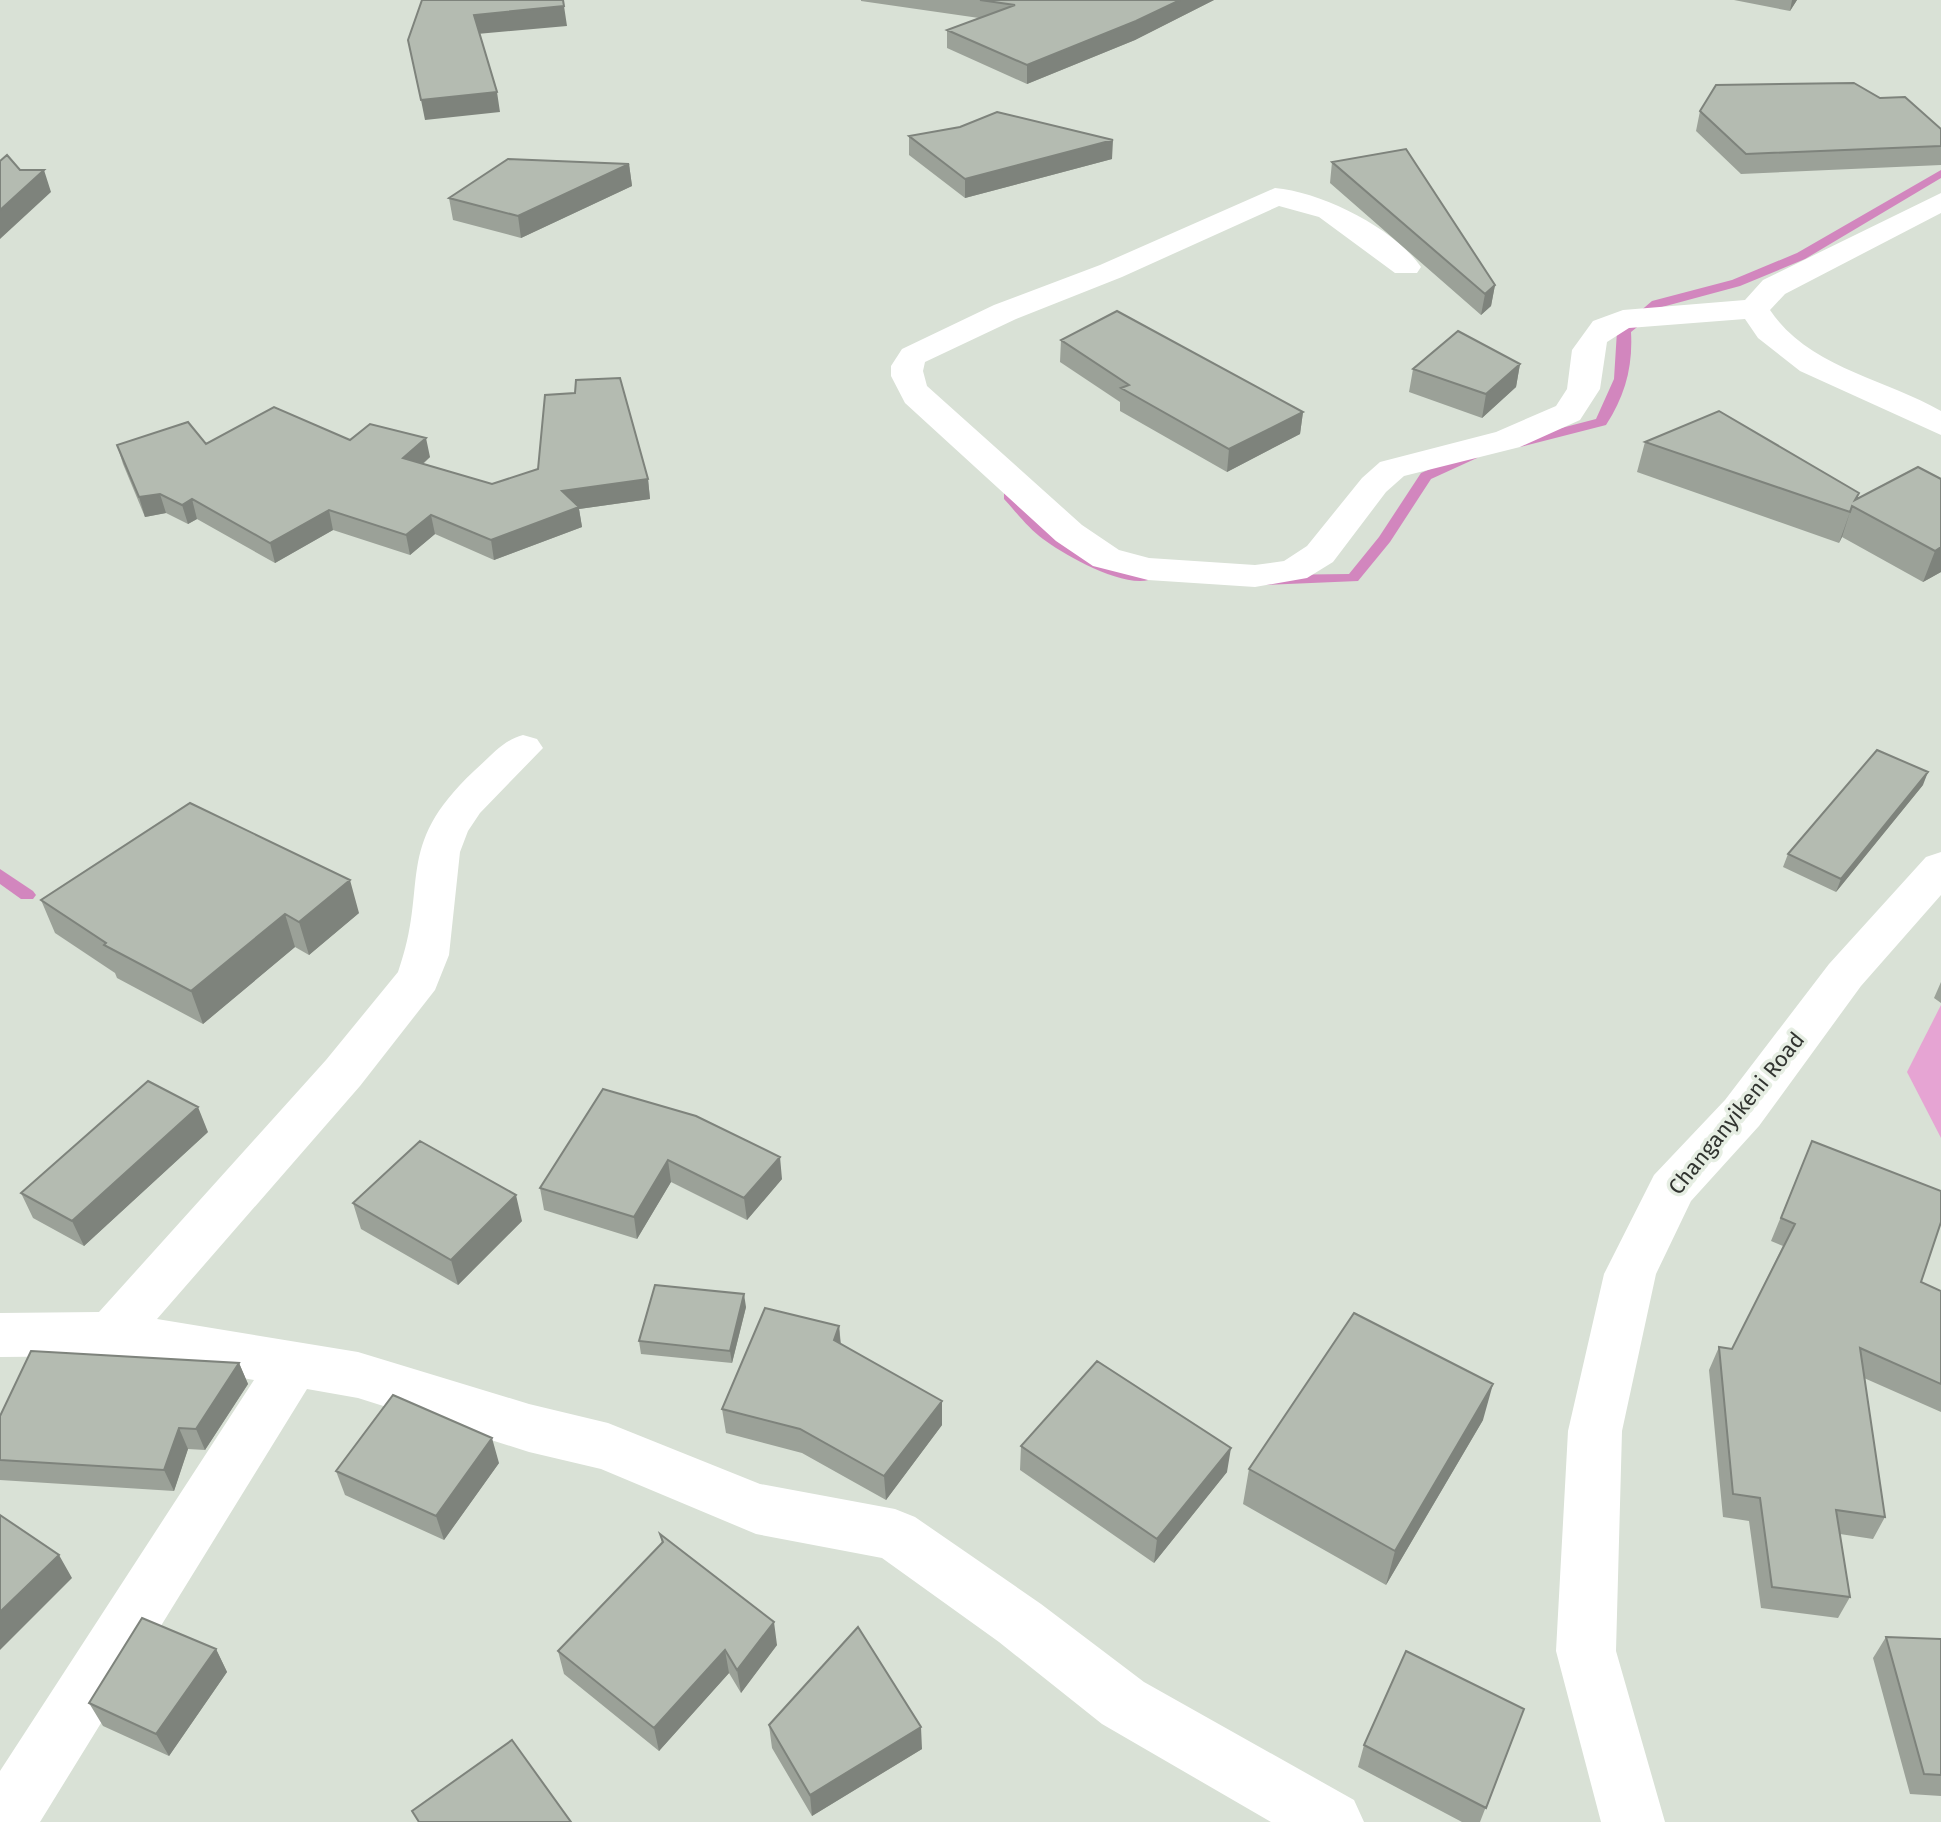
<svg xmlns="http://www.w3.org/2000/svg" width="1941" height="1822" viewBox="0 0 1941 1822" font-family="'Fira Sans',sans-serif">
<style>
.green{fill:#e6a4d3}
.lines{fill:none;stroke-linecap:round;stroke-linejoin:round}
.stream{fill:#d286be;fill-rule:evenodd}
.minor{fill:#fff;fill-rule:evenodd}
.wall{fill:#9ba198}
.shaded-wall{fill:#7e837c}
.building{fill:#b4bbb1;stroke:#7e837c;stroke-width:2}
.labels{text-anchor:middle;stroke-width:7;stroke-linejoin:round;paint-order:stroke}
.street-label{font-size:22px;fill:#313430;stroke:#e6eee3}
</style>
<rect width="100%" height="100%" fill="#d9e1d6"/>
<path class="green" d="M1941,1005V1138L1907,1072Z"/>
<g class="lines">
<path class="stream" d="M1941,170V178L1805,259L1740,286L1662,307L1631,332C1633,367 1625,396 1606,425L1520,447L1513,443L1515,440L1596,419L1614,379L1617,331L1652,301L1732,280L1797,253Z
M1472,451L1479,455L1477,458L1431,479L1390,542L1358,581L1263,585L1255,580L1263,575L1349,574L1379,537L1421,473Z
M1009,492L1014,493L1053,533L1118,569L1149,571L1157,576C1134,595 1064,555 1043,539C1029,529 1016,512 1004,499V493Z
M0,869L33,891L36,895L33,899H21L0,884Z"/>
<path class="minor" d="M1275,188C1322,192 1394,228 1421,267L1417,273H1395L1319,217L1279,206L1122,277L1016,319L925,362L923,371L927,386L1082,525L1119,550L1149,558L1255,565L1284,561L1307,546L1362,478L1380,462L1496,432L1556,406L1567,389L1572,350L1593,321L1623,310L1745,300L1763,280L1941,193V213L1785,294L1770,310C1809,368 1884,378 1941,411V435L1800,371L1758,338L1745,319L1629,328L1607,342L1600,389L1580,420L1520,447L1404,476L1386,492L1333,562L1307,578L1255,587L1148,580L1093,566L1056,541L905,403L891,376V366L902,349L994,305L1100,265Z
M523,735L537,739L543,748L480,813L468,831L460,852L449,955L435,990L360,1086L157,1319L358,1352L529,1404L608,1423L760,1484L895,1509L915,1517L1041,1604L1144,1682L1354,1800L1364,1822H1271L1102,1724L999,1642L882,1558L756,1534L601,1469L529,1452L358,1398L307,1389L40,1822H0V1771L254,1380L112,1356L0,1357V1313L99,1312L326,1060L398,972C430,884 392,848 474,771C490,757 503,740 523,735Z
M1941,852V895L1861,986L1759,1126L1691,1201L1656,1274L1622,1431L1616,1651L1665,1822H1601L1556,1651L1568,1431L1604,1274L1654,1175L1725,1100L1829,964L1926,857Z"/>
</g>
<path class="wall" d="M861,0H1214L1135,40L1027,84L947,48V30L979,18L861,1Z
M1734,0H1797L1790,11Z
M1700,111L1941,129V165L1741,174L1696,131Z
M909,136L1112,159L965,198L909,155Z
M1332,162L1495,285L1491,306L1481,315L1330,183Z
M629,164L632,186L521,238L453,220L449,198Z
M1061,340L1303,412L1300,434L1227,472L1120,411V402L1060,362Z
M1520,364L1516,387L1482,418L1409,392L1413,369Z
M350,440L430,457L423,464L492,484L648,479L650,499L579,509L582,527L494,560L435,534L410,555L333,530L275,563L197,519L188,524L166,513L145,517L123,464L117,445L206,444Z
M1645,442L1859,493L1857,499L1918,467L1941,572L1923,582L1842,537L1839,543L1637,472Z
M1923,785L1836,892L1783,867L1788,854Z
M41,900L359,913L309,955L295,947L203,1024L117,978L115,973L55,933Z
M1941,982V1003L1934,998Z
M603,1089L782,1179L747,1220L671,1182L637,1239L544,1210L540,1188Z
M208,1132L84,1246L33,1218L21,1193Z
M1812,1141L1921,1282L1941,1291V1412L1864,1378L1885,1517L1873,1539L1840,1534L1850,1597L1838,1618L1761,1608L1749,1521L1723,1517L1709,1370L1719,1347L1732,1349L1783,1246L1771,1241Z
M353,1203L522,1221L458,1285L361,1229Z
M746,1307L732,1363L641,1354L639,1341Z
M839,1326L841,1344L942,1425L886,1500L802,1453L726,1433L722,1409Z
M239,1363L248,1384L205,1450L188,1449L174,1491L0,1480V1416Z
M1483,1420L1386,1585L1243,1504L1249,1469Z
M1021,1446L1227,1472L1154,1563L1020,1470Z
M499,1463L444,1540L345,1495L336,1471Z
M660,1534L777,1645L741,1693L729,1673L659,1751L564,1674L558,1651L662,1544Z
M1886,1637L1941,1639V1796L1910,1794L1873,1658Z
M216,1649L227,1672L169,1756L103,1726L89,1703Z
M1524,1709L1480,1822H1462L1358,1767L1364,1745Z
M769,1725L922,1749L812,1816L772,1748Z"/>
<path class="shaded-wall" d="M1180,0H1214L1135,40L1027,84V65Z
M1792,0H1797L1790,11Z
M564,6L567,26L477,34L474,15Z
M497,92L500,112L425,120L421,100Z
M1113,140L1112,159L965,198V179Z
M629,164L632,186L521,238L518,216Z
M44,170L51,192L0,239V210Z
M1495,285L1491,306L1481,315L1485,294Z
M1520,364L1516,387L1482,418L1486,394Z
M1303,412L1300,434L1227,472L1229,449Z
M426,438L430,457L407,477L403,458Z
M648,479L650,499L579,509L582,527L494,560L491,540L562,491Z
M160,494L166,513L145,517L139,497Z
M192,499L197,519L188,524L182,505Z
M1852,506L1842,537L1839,543L1850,512Z
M329,510L333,530L275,563L270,543Z
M431,515L435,534L410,555L406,535Z
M1941,547V572L1923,582L1935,551Z
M1928,772L1923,785L1836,892L1841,879Z
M350,880L359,913L309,955L299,922Z
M285,914L295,947L203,1024L191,991Z
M198,1107L208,1132L84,1246L72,1221Z
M780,1157L782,1179L747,1220L744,1198Z
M668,1160L671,1182L637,1239L634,1217Z
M516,1195L522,1221L458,1285L451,1260Z
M744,1294L746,1307L732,1363L730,1351Z
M839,1326L841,1351L834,1340Z
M239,1363L248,1384L205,1450L196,1429Z
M1493,1384L1483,1420L1386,1585L1395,1551Z
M942,1401V1425L886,1500L884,1476Z
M179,1428L188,1449L174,1491L164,1470Z
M492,1438L499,1463L444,1540L436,1516Z
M1231,1448L1227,1472L1154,1563L1157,1539Z
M59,1555L72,1578L0,1650V1612Z
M774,1622L777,1645L741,1693L737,1670Z
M216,1649L227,1672L169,1756L156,1734Z
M725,1650L729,1673L659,1751L654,1728Z
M921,1727L922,1749L812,1816L810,1795Z"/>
<path class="building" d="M422,0H563L564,6L474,15L497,92L421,100L408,40Z
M980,0H1180L1136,21L1027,65L947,30L1015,5Z
M1854,83L1880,98L1905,97L1941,129V146L1746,154L1700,111L1716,85Z
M997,112L1113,140L965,179L909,136L960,127Z
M1406,149L1495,285L1485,294L1332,162Z
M7,155L20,170H44L0,210V161Z
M508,159L629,164L518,216L449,198Z
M1117,311L1303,412L1229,449L1121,388L1129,385L1061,340Z
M1458,331L1520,364L1486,394L1413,369Z
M620,378L648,479L562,491L579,507L491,540L431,515L406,535L329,510L270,543L192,499L182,505L160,494L139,497L117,445L188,422L206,444L274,407L350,440L370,424L426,438L403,458L492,484L538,469L545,395L575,393L576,380Z
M1719,411L1859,493L1855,500L1918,467L1941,479V547L1935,551L1852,506L1850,512L1645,442Z
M1877,750L1928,772L1841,879L1788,854Z
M190,803L350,880L299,922L285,914L191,991L104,945L106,943L41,900Z
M148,1081L198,1107L72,1221L21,1193Z
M603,1089L696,1116L780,1157L744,1198L668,1160L634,1217L540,1188Z
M420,1141L516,1195L451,1260L353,1203Z
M1812,1141L1941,1191V1222L1921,1282L1941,1291V1384L1860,1348L1885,1517L1836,1510L1850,1597L1772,1587L1760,1498L1733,1494L1719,1347L1732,1349L1795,1224L1781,1218Z
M655,1285L744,1294L730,1351L639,1341Z
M765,1308L839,1326L834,1340L942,1401L884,1476L800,1429L722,1409Z
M1354,1313L1493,1384L1395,1551L1249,1469Z
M31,1351L239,1363L196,1429L179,1428L164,1470L0,1460V1416Z
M1097,1361L1231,1448L1157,1539L1021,1446Z
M393,1395L492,1438L436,1516L336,1471Z
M0,1515L59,1555L0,1612Z
M660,1534L774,1622L737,1670L725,1650L654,1728L558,1651L663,1542Z
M142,1618L216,1649L156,1734L89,1703Z
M858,1627L921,1727L810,1795L769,1725Z
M1886,1637L1941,1639V1775L1924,1774Z
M1406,1651L1524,1709L1486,1808L1364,1745Z
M512,1740L571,1822H419L412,1811Z"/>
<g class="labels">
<g class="street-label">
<text transform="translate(1736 1113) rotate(-51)" y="8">Changanyikeni Road</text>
</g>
</g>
</svg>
